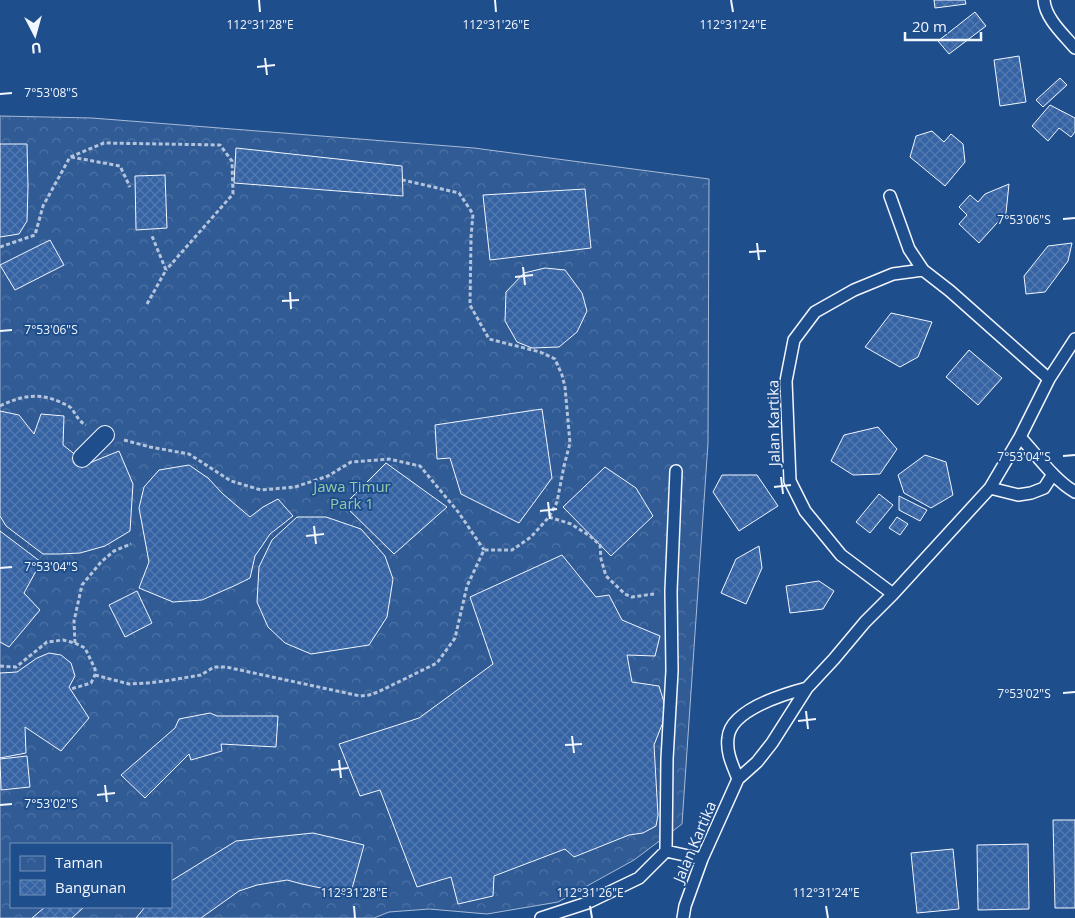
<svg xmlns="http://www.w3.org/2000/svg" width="1075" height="918" viewBox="0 0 1075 918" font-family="'Open Sans',sans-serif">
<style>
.park{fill:url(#park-crowns);stroke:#a8bbd7;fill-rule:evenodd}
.building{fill:url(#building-cross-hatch);stroke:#f2f6ff}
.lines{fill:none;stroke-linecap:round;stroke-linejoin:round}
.service-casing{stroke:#f2f6ff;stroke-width:14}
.pedestrian-casing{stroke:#f2f6ff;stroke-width:20}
.path{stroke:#b3c4dc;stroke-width:3;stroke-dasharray:4 2.5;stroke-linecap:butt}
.service{stroke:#1f4e8c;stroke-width:11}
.pedestrian{stroke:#1f4e8c;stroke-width:18}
.ticks{fill:none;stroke:#f2f6ff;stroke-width:2}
.labels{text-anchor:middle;stroke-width:4;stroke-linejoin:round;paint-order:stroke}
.street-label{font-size:15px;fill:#f2f6ff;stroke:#1f4e8c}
.park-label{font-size:15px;fill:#97c8a6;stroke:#1f4e8c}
.ticks-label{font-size:12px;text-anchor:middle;fill:#f2f6ff;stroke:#1f4e8c;stroke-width:4;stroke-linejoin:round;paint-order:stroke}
</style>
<defs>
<pattern id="park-crowns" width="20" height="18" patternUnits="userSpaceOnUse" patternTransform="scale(1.25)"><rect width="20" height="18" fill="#305b95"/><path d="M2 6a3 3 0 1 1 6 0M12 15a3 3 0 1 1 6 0" fill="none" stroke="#4e73a5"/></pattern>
<pattern id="building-cross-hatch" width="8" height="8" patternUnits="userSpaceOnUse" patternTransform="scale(1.25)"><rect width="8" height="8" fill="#3563a3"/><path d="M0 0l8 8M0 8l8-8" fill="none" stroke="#537ab1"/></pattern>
</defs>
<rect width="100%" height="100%" fill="#1f4e8c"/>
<path class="park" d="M0,116L92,118L474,148L709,179L708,443L682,824L634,860L558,902L487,914L429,909L389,912L374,918H0ZM11,844H171V907H11Z"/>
<path class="building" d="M934,0H965L966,4L935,8Z
M975,12L986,26L949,54L938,41Z
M1019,56L1026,102L1000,106L994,60Z
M1060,78L1067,85L1043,107L1036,100Z
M1050,105L1075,118V132L1071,137L1059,128L1048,141L1032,126Z
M932,131L944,142L951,134L963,144L965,162L945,186L910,157L916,136Z
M0,144H27L28,187L27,221L19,234L0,237Z
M236,148L402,166L403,196L234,183Z
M165,175L167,228L136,230L135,176Z
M1009,184L1006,213L979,243L959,224L967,215L959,207L970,195L978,202L985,194Z
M585,189L591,248L490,260L483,195Z
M50,240L64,265L15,290L0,265Z
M1072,243L1068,261L1045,292L1026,294L1024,276L1048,246Z
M545,268L565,270L582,293L587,311L577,332L559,347L532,348L517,342L505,321L506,292L524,273Z
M891,313L932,322L918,357L900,367L865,347Z
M969,350L1002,378L978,405L946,377Z
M542,409L552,478L519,523L461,494L450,458L437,459L435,425Z
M0,411L19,415L34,434L41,414L64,416L63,445L87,464L119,451L133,484L130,531L105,546L80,553L60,554H43L6,526L0,516Z
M878,427L897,449L880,474L853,475L831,461L844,435Z
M925,455L946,462L953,495L931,508L904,493L898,475Z
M386,463L447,507L394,554L344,505Z
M189,465L208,478L223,494L250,517L263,507L278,499L293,516L270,534L262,546L255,556L250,578L236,585L202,600L173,602L139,588L149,562L139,508L144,487L159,470Z
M605,467L636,488L653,516L611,556L563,507Z
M722,475H757L778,506L739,531L713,492Z
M879,494L893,505L870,533L856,522Z
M899,496L927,510L920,521L899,510Z
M297,517H326L361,529L385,556L393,579L387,617L369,645L311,654L285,643L268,627L257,602L259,567L272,540Z
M897,517L908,524L900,535L889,528Z
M0,531L41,562L24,593L40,610L9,647L0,642Z
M759,546L762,568L746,604L721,593L736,559Z
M562,555L596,597L609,595L622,620L660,636L655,656L627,655L632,682L659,686L667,712L654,745L658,815L656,826L643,833L629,835L574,857L565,849L494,876L493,896L458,904L451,877L417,887L380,790L360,796L339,744L419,718L493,664L470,597Z
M819,581L834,591L823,609L790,613L786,586Z
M137,591L152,623L125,637L109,605Z
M49,653L61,655L71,663L75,676L69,687L89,718L61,751L25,727L26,753L0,758V673L17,672L37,658Z
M210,713L217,716H278L276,747L221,744L222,751L191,760L189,754L145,798L121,775L175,728L179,719Z
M27,756L30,787L1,790L0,759Z
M1053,820H1075V908H1055Z
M313,833L364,845L350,896L330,890L302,884L287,880L257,885L239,891L201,918H136L145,907H171V881L236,841Z
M1028,844L1029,909L978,910L977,845Z
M953,849L959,909L917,913L911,853Z
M45,907H84L72,918H32Z"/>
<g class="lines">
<g class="service-casing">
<path id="service" d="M1044,0C1045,18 1064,35 1075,48
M890,196L909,249L923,270
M1020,437C1036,454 1055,481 1075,492
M990,488L1018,495L1031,493L1044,488L1053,474
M893,594L841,555L805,511L790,481L786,381L794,340L815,312L854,290L893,274L923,270L950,291L1049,379
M738,779C733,766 726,753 728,738C730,710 784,694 807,688
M666,851L667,759L672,671L671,591L676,471
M541,918L587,903L639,878L666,851L702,859
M683,918L685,906L702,859L738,779L757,762L772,743L807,688L834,659L865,622L893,594L990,488L1020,437L1049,379L1075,339"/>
</g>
<g class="pedestrian-casing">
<path id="pedestrian" d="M82,458L105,435"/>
</g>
<path class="path" d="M71,157L120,166L130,187
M0,247L35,235L43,206L70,157L104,143L220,145L232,161L233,194L166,270
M147,304L166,270L152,236
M0,406C21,396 38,392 60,402C64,404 68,405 71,408C76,414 78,421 86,425
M124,440L150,447L189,454L231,481L261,490L295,487L328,476L351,462L389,459L420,466L459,513L484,550
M549,517L571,524L590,536L600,545L601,559L606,576L625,594L632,597L654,594
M75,643L74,621L82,585L101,562L114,551L131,544
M0,666L16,667L47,642L63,640L75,643L85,648L95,669V675L91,683L71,689
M95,675L129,684L148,683L165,681L201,675L214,667H226L360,696L369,695L378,692L437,663L455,638L467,586L484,550H512L531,537L549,517L557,502L564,466L570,443L565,387L562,375L555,359L540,352L489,339L470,305L471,237L473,214L459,193L403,180"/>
<use href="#service" class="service"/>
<use href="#pedestrian" class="pedestrian"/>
</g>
<path class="ticks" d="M259,0L260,12M495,0L496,12M731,0L733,12M265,58L267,75M257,67L275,65M0,94L12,93M1063,219L1075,218M757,243L759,260M749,252L766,251M523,267L525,285M515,277L533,275M290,292L291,309M282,301L299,300M0,331L12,330M1063,456L1075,455M781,477L783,494M774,487L791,485M548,502L550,519M540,511L557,509M314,526L316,544M306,536L324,534M0,568L12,567M1063,693L1075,692M806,711L808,729M798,721L816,719M572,736L574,753M565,745L582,744M339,760L341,778M331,770L348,768M105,785L107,802M97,795L115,793M0,805L12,804M354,906L355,918M590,906L592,918M826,906L828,918"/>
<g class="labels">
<g class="street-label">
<text transform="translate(774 423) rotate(-91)" y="5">Jalan Kartika</text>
<text transform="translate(695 842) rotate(-67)" y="5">Jalan Kartika</text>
</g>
<g class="park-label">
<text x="352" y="492">Jawa Timur<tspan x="352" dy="17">Park 1</tspan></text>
</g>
</g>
<g class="ticks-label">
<text x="260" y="29">112°31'28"E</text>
<text x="496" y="29">112°31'26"E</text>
<text x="733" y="29">112°31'24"E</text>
<text x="51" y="97">7°53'08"S</text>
<text x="1024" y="224">7°53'06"S</text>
<text x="51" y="334">7°53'06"S</text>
<text x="1024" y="461">7°53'04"S</text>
<text x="51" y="571">7°53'04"S</text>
<text x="1024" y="698">7°53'02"S</text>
<text x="51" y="808">7°53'02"S</text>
<text x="354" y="897">112°31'28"E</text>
<text x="590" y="897">112°31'26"E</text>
<text x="826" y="897">112°31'24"E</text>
</g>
<rect x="10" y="843" width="162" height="65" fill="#1f4e8c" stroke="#7391ba"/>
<rect x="20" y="856" width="25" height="15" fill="url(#park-crowns)" stroke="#7391ba"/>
<text x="55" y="868" font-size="15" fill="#f2f6ff">Taman</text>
<rect x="20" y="880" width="25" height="15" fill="url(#building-cross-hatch)" stroke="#7391ba"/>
<text x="55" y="893" font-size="15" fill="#f2f6ff">Bangunan</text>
<g transform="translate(35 35) rotate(174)" stroke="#1f4e8c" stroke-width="4" paint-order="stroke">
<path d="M0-4L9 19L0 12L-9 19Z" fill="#f2f6ff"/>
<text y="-8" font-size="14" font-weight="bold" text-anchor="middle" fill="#f2f6ff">U</text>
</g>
<path d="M905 32v8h76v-8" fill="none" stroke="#f2f6ff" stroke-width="2.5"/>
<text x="912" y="32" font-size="15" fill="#f2f6ff" stroke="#1f4e8c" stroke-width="4" paint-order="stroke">20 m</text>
</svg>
